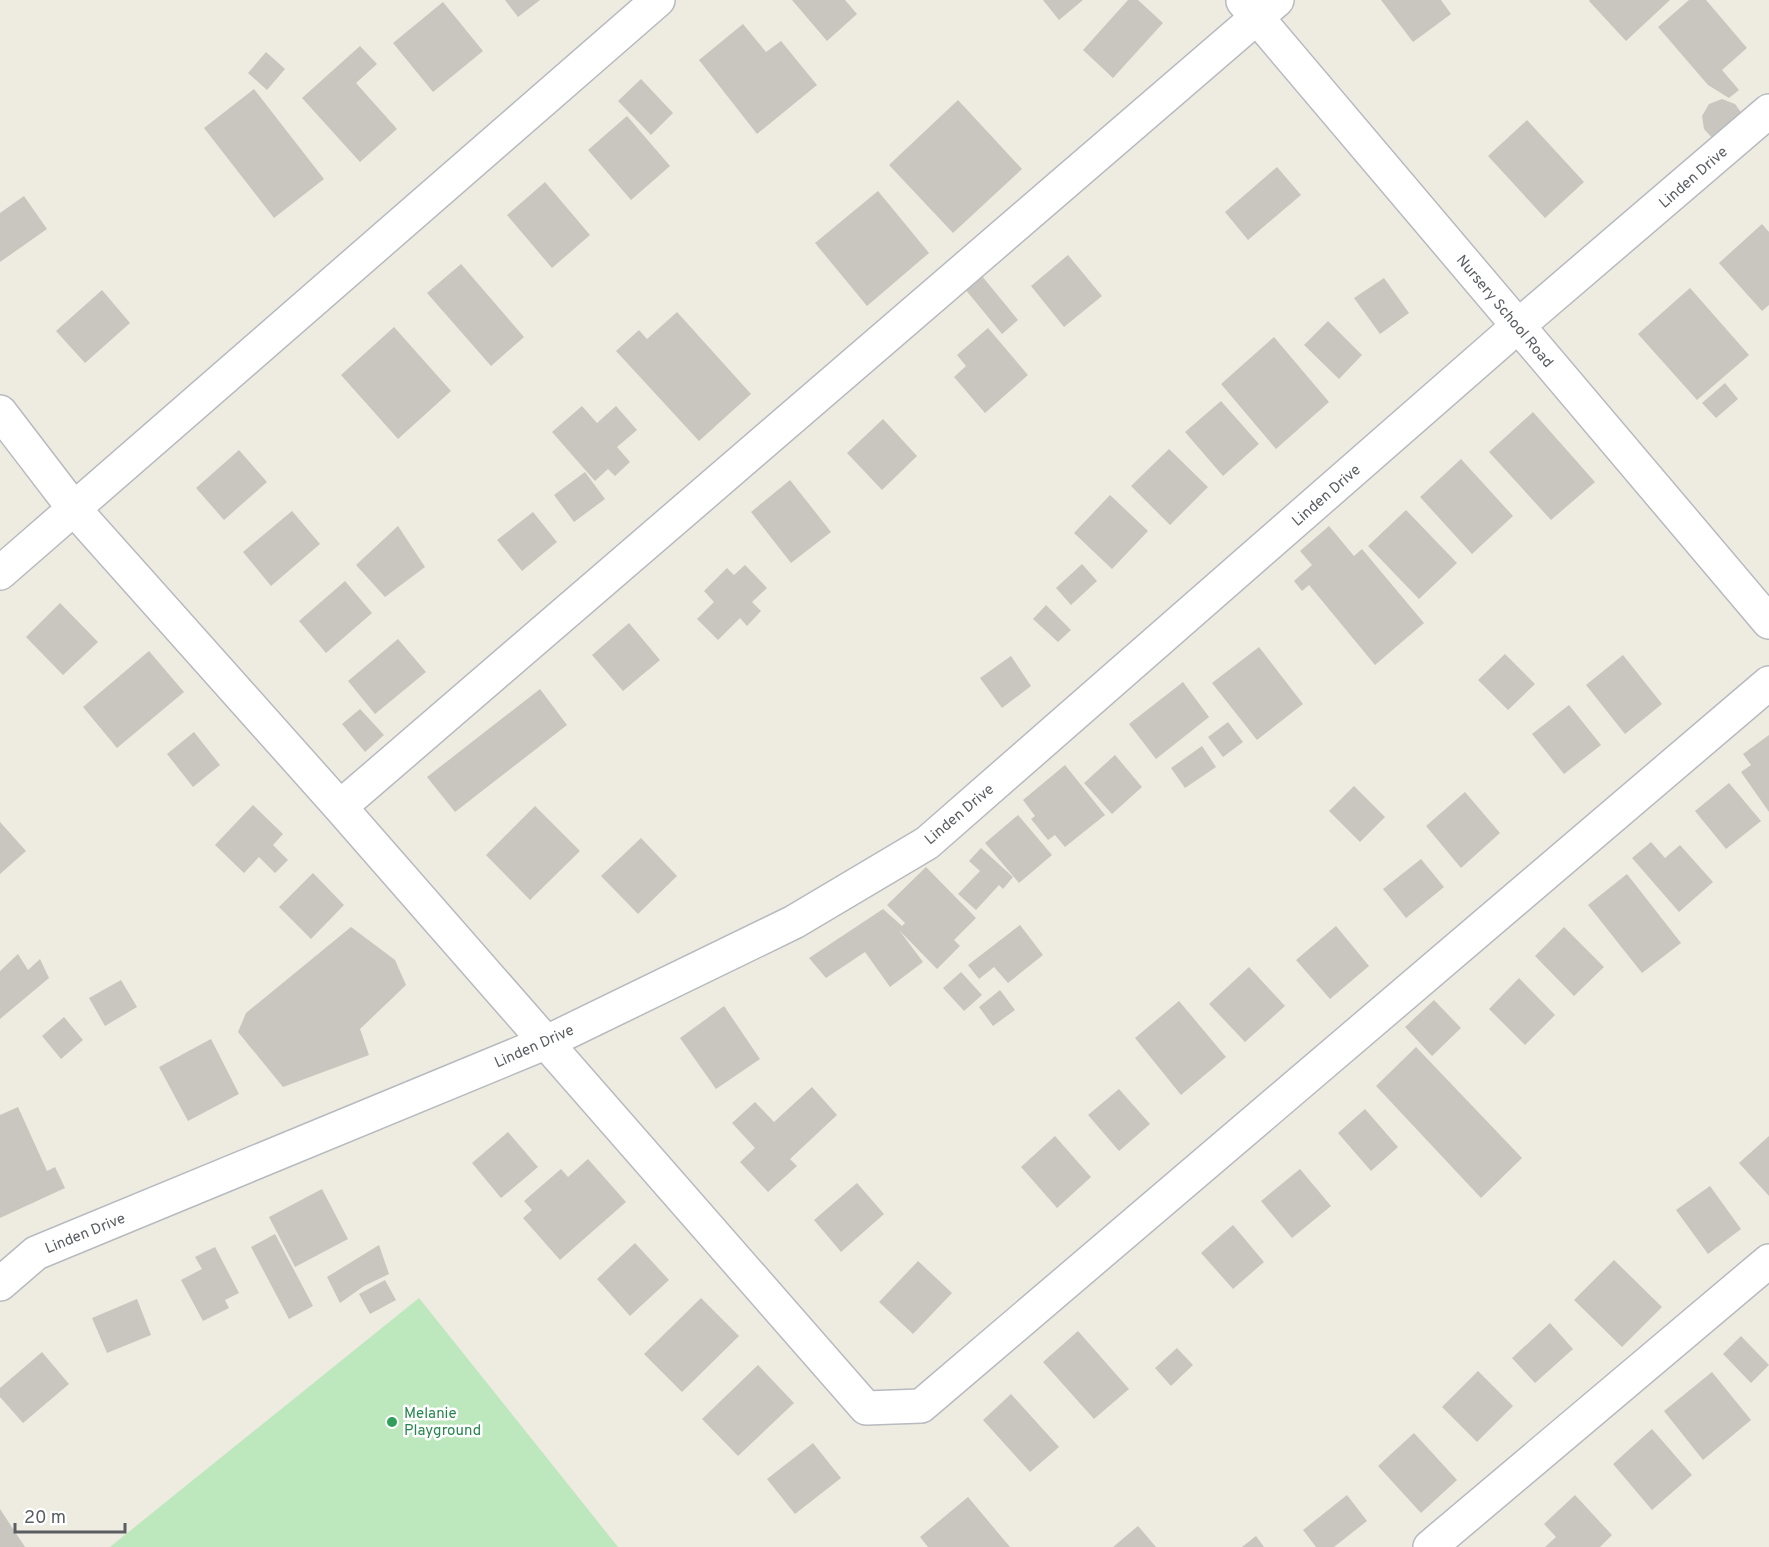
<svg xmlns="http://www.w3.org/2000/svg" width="1769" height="1547" viewBox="0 0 1769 1547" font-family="Overpass,sans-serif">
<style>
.green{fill:#bde7bc}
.building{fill:#c9c6bf}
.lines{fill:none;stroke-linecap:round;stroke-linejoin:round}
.minor-casing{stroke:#b7babf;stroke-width:36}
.minor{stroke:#fff;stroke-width:33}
.leisure-dot{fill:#2e9e5b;stroke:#fff;stroke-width:2}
.labels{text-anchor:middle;stroke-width:5;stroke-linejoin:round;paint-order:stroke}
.street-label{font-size:15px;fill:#5a5e63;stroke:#fff}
.leisure-label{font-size:15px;fill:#27864d;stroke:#fff;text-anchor:start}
</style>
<rect width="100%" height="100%" fill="#eeebe1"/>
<path class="green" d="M419,1298L618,1547H110Z"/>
<path class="building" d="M505,0H540L518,17Z
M792,0H845L857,14L827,41Z
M1043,0H1083L1059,20Z
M1128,0H1138L1163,23L1113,78L1083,50Z
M1381,0H1441L1451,14L1413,42Z
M1590,0H1670L1626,41L1589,1Z
M1689,0H1706L1747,48L1722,70L1739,90L1729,98L1708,85L1658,27Z
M443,2L483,51L433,92L393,43Z
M743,24L766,52L781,41L817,85L757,134L699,60Z
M360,46L377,64L356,83L397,129L360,162L302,98Z
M266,52L285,69L267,90L248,73Z
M641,79L673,113L651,135L618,101Z
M254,89L324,179L274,218L204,128Z
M1722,99L1735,104L1743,115L1713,139L1704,129L1702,116L1709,104Z
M958,100L1022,169L953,233L889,165Z
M627,116L670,166L631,200L588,150Z
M1527,120L1584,182L1545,218L1488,156Z
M1277,167L1301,195L1248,240L1225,212Z
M545,182L590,235L552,268L507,215Z
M878,191L929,253L867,306L815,243Z
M24,196L47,229L0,262V213Z
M1762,224L1769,232V305L1762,311L1719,263Z
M1068,255L1102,296L1064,327L1031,286Z
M461,264L524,337L491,366L427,293Z
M982,276L1018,320L1002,334L965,289Z
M1384,278L1409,313L1380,334L1354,298Z
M1690,288L1749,355L1697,400L1638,334Z
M102,290L130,323L85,363L56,331Z
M677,312L751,394L699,441L616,351L639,330L647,339Z
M1328,321L1362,355L1339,379L1304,345Z
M394,327L451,391L398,439L341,375Z
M988,328L1028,375L985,413L954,377L966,366L957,355Z
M1274,337L1329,402L1276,449L1221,384Z
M1725,383L1738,399L1716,418L1702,403Z
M1221,401L1259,444L1223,476L1185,432Z
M582,406L597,423L616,406L637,430L617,447L630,462L615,476L608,469L595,481L552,432Z
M1533,412L1595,482L1551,520L1489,452Z
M883,419L917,456L882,490L847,453Z
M1169,449L1208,487L1170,525L1131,486Z
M239,450L267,482L224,520L196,488Z
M1461,459L1513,516L1472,554L1420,497Z
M585,472L605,499L574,522L554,495Z
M790,480L831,532L791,563L751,512Z
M1110,495L1148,531L1112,569L1074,533Z
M1406,510L1457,563L1419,599L1368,546Z
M292,511L320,544L271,586L243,552Z
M533,512L557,542L522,571L497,540Z
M398,526L425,567L385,597L356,565Z
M1329,526L1354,556L1362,549L1424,623L1375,665L1309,585L1302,591L1294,581L1312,565L1300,551Z
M1082,564L1097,581L1071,605L1056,588Z
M745,565L767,588L752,602L761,611L747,626L740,618L718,640L697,619L714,602L704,591L727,568L734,575Z
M345,581L372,613L326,653L299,621Z
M60,603L98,642L63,675L26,637Z
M1046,605L1071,630L1058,642L1033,619Z
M629,623L660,660L623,691L592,655Z
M398,639L426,672L375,714L348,681Z
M1259,647L1303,704L1257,740L1212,683Z
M149,651L184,692L117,748L83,707Z
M1505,654L1535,684L1508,710L1478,680Z
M1623,655L1662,704L1625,734L1586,685Z
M1011,656L1031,686L1002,708L980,678Z
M1183,682L1209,717L1156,759L1129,724Z
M540,689L567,725L455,812L427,777Z
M1569,705L1601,745L1564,774L1532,734Z
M360,709L384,735L365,752L342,724Z
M1228,722L1243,742L1223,757L1208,737Z
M194,732L220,765L193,787L167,754Z
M1769,735V812L1741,772L1751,765L1743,754Z
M1202,746L1216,767L1185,788L1171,768Z
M1115,755L1142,787L1112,814L1084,783Z
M1065,765L1105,815L1065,847L1055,835L1048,840L1031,819L1035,816L1023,800Z
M1729,783L1761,821L1726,849L1695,811Z
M1354,786L1385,817L1360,842L1329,811Z
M1465,792L1500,833L1461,868L1426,826Z
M253,805L283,834L273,845L288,860L275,873L259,857L244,873L215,845Z
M535,806L580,851L530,900L486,855Z
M1018,815L1052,855L1019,883L985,843Z
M0,822L26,851L0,874Z
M641,838L677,876L638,914L601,876Z
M1651,842L1665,858L1680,845L1713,882L1679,912L1632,858Z
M981,848L1013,877L1003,889L999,885L976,910L958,894L980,871L969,861Z
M1421,859L1444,887L1406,918L1383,889Z
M926,867L976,918L954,940L960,946L937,969L899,930L923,962L890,987L865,952L826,978L809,958L883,909L902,926L905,923L887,905Z
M313,873L344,905L311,939L279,907Z
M1627,874L1681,943L1642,973L1588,905Z
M1020,925L1043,955L1008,983L994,967L979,979L968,965Z
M1336,926L1369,966L1330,999L1296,960Z
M351,927L395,960L406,985L360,1029L369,1055L283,1087L238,1032L246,1013Z
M1564,927L1604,967L1574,996L1535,956Z
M18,954L28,970L40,959L49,978L0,1019V971Z
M1249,967L1285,1006L1245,1042L1209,1004Z
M961,972L982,995L964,1011L943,988Z
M1519,978L1555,1015L1525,1045L1489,1009Z
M121,980L137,1007L105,1026L89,998Z
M1000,990L1015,1010L993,1026L979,1007Z
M1434,1000L1461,1028L1432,1056L1405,1027Z
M1179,1001L1226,1057L1181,1095L1135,1038Z
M724,1006L760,1059L716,1089L680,1038Z
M64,1017L83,1040L61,1059L42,1036Z
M211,1039L239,1094L188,1121L159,1067Z
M1416,1047L1522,1158L1481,1198L1376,1086Z
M812,1087L837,1115L790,1159L797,1166L768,1192L740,1162L755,1148L732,1123L755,1102L774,1122Z
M1119,1089L1150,1124L1119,1151L1088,1115Z
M18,1107L47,1171L55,1167L65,1188L0,1218V1115Z
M1365,1109L1398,1147L1371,1171L1338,1133Z
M508,1132L538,1167L501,1198L472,1163Z
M1055,1136L1091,1177L1057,1208L1021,1167Z
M1769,1136V1196L1739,1163Z
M588,1159L626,1202L560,1260L523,1218L532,1210L524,1201L561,1169L568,1177Z
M1300,1169L1331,1206L1292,1238L1261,1201Z
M857,1183L884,1214L841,1252L814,1220Z
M1710,1186L1741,1229L1708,1254L1676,1210Z
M322,1189L348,1239L295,1267L269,1217Z
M1233,1225L1264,1262L1233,1289L1201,1253Z
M275,1234L313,1306L289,1319L251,1247Z
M635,1243L669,1280L630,1316L597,1279Z
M379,1245L389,1274L364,1286L340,1303L327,1277Z
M215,1247L239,1293L225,1300L229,1308L203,1321L181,1280L202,1269L195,1257Z
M1614,1260L1662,1307L1622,1347L1574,1300Z
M918,1261L952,1293L913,1334L879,1302Z
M385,1280L396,1300L370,1314L359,1294Z
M701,1298L739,1336L682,1392L644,1354Z
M137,1299L151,1335L107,1353L92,1318Z
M1550,1323L1573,1349L1535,1383L1512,1358Z
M1078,1331L1129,1389L1094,1419L1043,1362Z
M1741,1336L1769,1365L1751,1383L1723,1354Z
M1177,1348L1193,1365L1171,1386L1155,1368Z
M42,1352L69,1384L23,1423L0,1397V1388Z
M758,1365L794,1403L738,1456L702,1419Z
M1478,1371L1513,1406L1477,1442L1442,1407Z
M1712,1372L1751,1420L1703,1460L1664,1411Z
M1011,1394L1059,1447L1030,1472L983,1420Z
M1652,1429L1692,1475L1652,1510L1613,1464Z
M1414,1433L1457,1480L1421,1513L1378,1466Z
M813,1443L841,1478L795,1514L767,1479Z
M1347,1495L1367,1521L1334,1547H1316L1303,1530Z
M1575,1495L1612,1535L1600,1547H1545L1556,1537L1544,1524Z
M968,1497L1010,1547H928L920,1537Z
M0,1509L25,1547H0Z
M1138,1526L1156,1547H1113Z
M1256,1536L1264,1547H1242Z"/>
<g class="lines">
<g class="minor-casing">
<path id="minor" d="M1243,1L1769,622
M0,412L75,510L340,807L866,1408L921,1406L1769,683
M0,573L658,0
M340,807L1277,0
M0,1284L36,1253L547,1042L794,922L927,843L1518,326L1769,111
M1430,1547L1769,1261"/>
</g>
<use href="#minor" class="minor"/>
</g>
<circle class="leisure-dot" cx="392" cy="1422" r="6"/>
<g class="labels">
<g class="street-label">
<text transform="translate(1693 177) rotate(-41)" y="5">Linden Drive</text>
<text transform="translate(1505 311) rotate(50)" y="5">Nursery School Road</text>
<text transform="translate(1326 495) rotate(-41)" y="5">Linden Drive</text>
<text transform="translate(959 814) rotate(-40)" y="5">Linden Drive</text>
<text transform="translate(534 1046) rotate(-24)" y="5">Linden Drive</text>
<text transform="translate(85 1233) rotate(-22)" y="5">Linden Drive</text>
</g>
<g class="leisure-label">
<text x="404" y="1418">Melanie<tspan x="404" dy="17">Playground</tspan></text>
</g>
</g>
<path d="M15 1523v9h110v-9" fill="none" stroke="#5a5e63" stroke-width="3"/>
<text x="24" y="1523" font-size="18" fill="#5a5e63" stroke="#ffffff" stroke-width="4.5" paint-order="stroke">20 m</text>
</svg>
